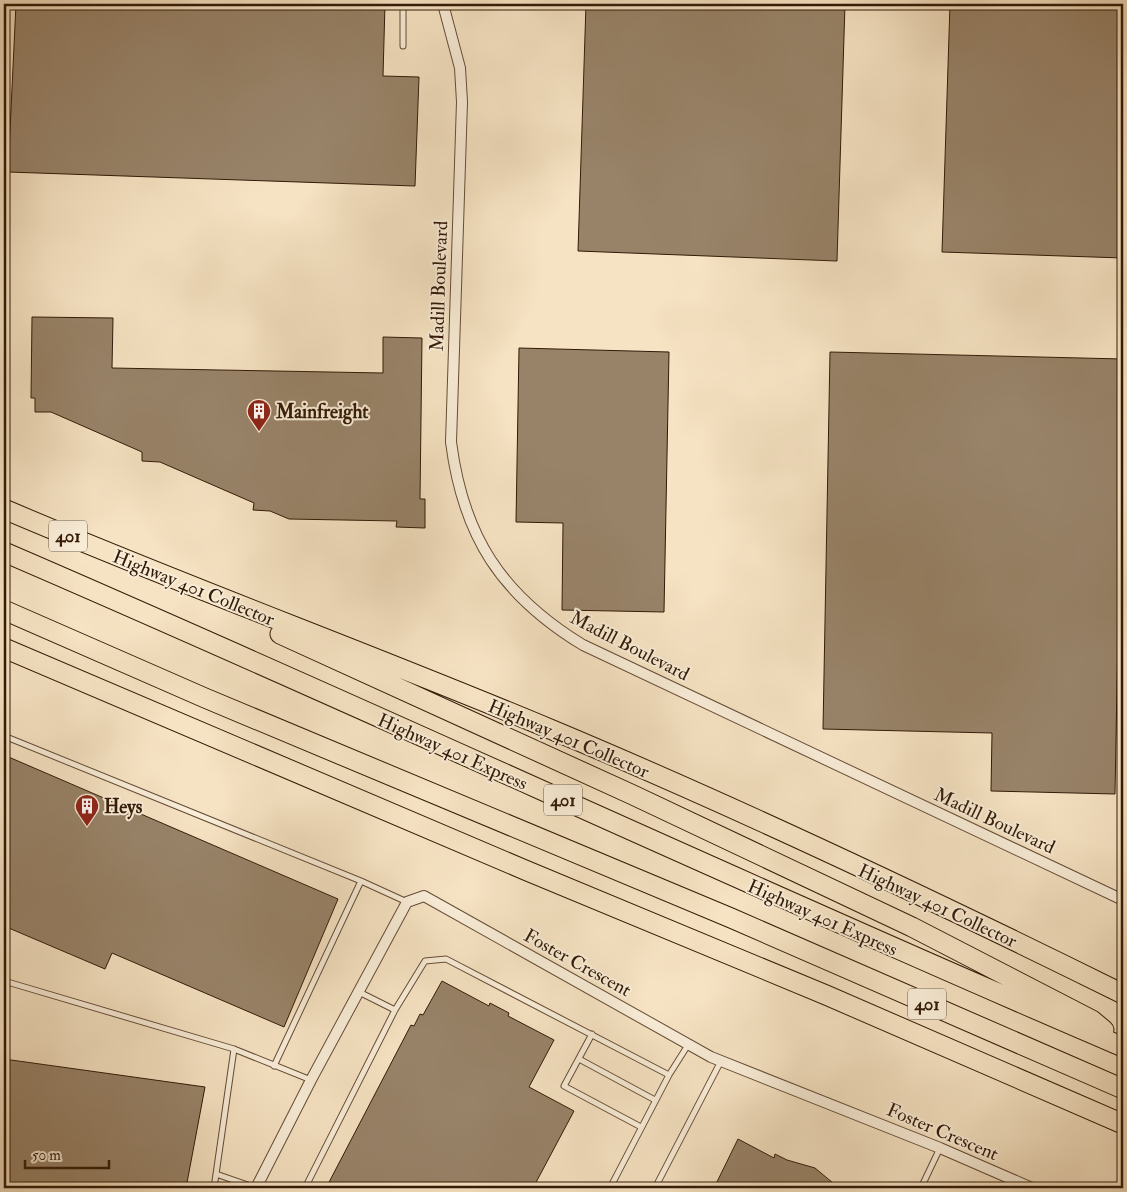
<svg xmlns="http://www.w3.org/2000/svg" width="1127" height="1192" viewBox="0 0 1127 1192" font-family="'IM FELL Double Pica',serif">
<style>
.building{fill:#988369;stroke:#331a07}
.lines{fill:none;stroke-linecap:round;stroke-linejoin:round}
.lane-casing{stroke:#644c36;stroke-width:7}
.street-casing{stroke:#644c36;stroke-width:12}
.highway-casing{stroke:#331a07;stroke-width:21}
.lane{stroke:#f9edd8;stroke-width:5}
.street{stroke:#f9edd8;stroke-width:10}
.highway{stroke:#f6e3c3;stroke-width:19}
.labels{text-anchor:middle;stroke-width:4;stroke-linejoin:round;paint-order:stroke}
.shield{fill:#f9edd8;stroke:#6e5946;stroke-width:1}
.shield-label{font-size:18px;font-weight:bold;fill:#331a07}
.street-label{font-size:19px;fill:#331a07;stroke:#f9edd8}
.poi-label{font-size:19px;font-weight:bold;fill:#331a07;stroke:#f9edd8;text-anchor:start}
</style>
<rect width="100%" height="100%" fill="#f6e3c3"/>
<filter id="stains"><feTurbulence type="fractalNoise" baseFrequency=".004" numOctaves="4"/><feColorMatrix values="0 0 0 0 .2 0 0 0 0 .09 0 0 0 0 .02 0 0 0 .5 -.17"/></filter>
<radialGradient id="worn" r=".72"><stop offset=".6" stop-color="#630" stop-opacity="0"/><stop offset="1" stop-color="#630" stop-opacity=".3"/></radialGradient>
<path class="building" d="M16,4H385L383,76L419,77L415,186L8,172Z
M586,4H845L837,261L578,251Z
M950,4H1123V258L942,252Z
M32,317L113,318L112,368L383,373V337L422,338L420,499H425V528L396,527L397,521L289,519L270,511L253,510L254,503L160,462L142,461V452L51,412H35V398H31Z
M519,348L669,352L664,612L562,610L563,523L516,522Z
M830,352L1123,359L1115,794L991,791L992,733L823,729Z
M4,755L338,899L284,1027L112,953L105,969L4,926Z
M442,981L489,1006L490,1003L509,1013L508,1016L554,1040L529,1087L574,1111L533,1188H326L411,1025L414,1026L420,1014L423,1015Z
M4,1059L205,1087L186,1188H4Z
M738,1139L774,1158L775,1154L787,1160L815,1168L839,1188H714Z"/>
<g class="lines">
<g class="lane-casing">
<path id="lane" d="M403,4V46
M4,736L361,881
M4,981L234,1049L311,1080
M395,1010L425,961L446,959L669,1075L688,1045
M592,1034L564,1086L641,1127
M579,1059L655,1100
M274,1066L361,881L407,902
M216,1174L256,1188
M214,1188L234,1049
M305,1188L395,1010L359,992
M610,1188L669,1075
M655,1188L721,1061
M921,1188L940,1148"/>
</g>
<g class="street-casing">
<path id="street" d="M443,4L460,68L462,102L451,442C463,536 501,595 583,645L1123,900
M256,1188L311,1080L407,902L424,896L711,1057L940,1148L1032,1188"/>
</g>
<g class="highway-casing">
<path id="highway" d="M4,509C184,586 369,653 550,729C744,810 935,901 1123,994
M4,552C378,713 748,887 1123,1047
M4,610L205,698L731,918L1123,1089
M280,634L633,795L912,927L1092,1020L1104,1030
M4,648L525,870L826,995L1123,1124"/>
</g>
<use href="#lane" class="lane"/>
<use href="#street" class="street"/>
<use href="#highway" class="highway"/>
</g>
<defs>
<g id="building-pin" transform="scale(1.25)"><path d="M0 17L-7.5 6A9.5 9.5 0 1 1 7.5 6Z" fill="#8f2418" stroke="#f9edd8"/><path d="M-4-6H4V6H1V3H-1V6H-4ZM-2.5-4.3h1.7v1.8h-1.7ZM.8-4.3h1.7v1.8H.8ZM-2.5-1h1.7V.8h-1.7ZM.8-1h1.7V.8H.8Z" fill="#fff"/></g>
</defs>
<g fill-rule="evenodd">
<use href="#building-pin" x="259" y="411"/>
<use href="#building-pin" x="87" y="806"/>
</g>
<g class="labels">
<g class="shield">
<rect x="49" y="520.5" width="38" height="31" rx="4"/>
<rect x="544" y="784.5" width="38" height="31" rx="4"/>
<rect x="908" y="988.5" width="38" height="31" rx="4"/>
</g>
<g class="shield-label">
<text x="68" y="542">401</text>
<text x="563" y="806">401</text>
<text x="927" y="1010">401</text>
</g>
<g class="street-label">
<text transform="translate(438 286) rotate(-88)" y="7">Madill Boulevard</text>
<text transform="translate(194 587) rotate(22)" y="7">Highway 401 Collector</text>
<text transform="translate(630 645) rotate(27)" y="7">Madill Boulevard</text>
<text transform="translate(569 738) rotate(23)" y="7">Highway 401 Collector</text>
<text transform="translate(453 751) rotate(24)" y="7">Highway 401 Express</text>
<text transform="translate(995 820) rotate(25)" y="7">Madill Boulevard</text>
<text transform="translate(938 905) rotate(25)" y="7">Highway 401 Collector</text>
<text transform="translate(823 917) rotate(24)" y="7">Highway 401 Express</text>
<text transform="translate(578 962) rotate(29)" y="7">Foster Crescent</text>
<text transform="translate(943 1131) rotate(23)" y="7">Foster Crescent</text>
</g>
<g class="poi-label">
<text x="276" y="418">Mainfreight</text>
<text x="104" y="813">Heys</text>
</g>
</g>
<rect width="1127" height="1192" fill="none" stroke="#f6e3c3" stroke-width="20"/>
<rect x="5" y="5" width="1117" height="1182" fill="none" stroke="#331a07" stroke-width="2.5"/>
<rect x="10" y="10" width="1107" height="1172" fill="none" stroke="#331a07"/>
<path d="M25 1160v8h84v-8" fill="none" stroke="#331a07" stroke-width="2.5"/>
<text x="32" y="1160" font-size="15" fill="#331a07" stroke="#f9edd8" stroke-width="4" paint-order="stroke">50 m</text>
<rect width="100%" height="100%" filter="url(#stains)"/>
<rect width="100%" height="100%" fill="url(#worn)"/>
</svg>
